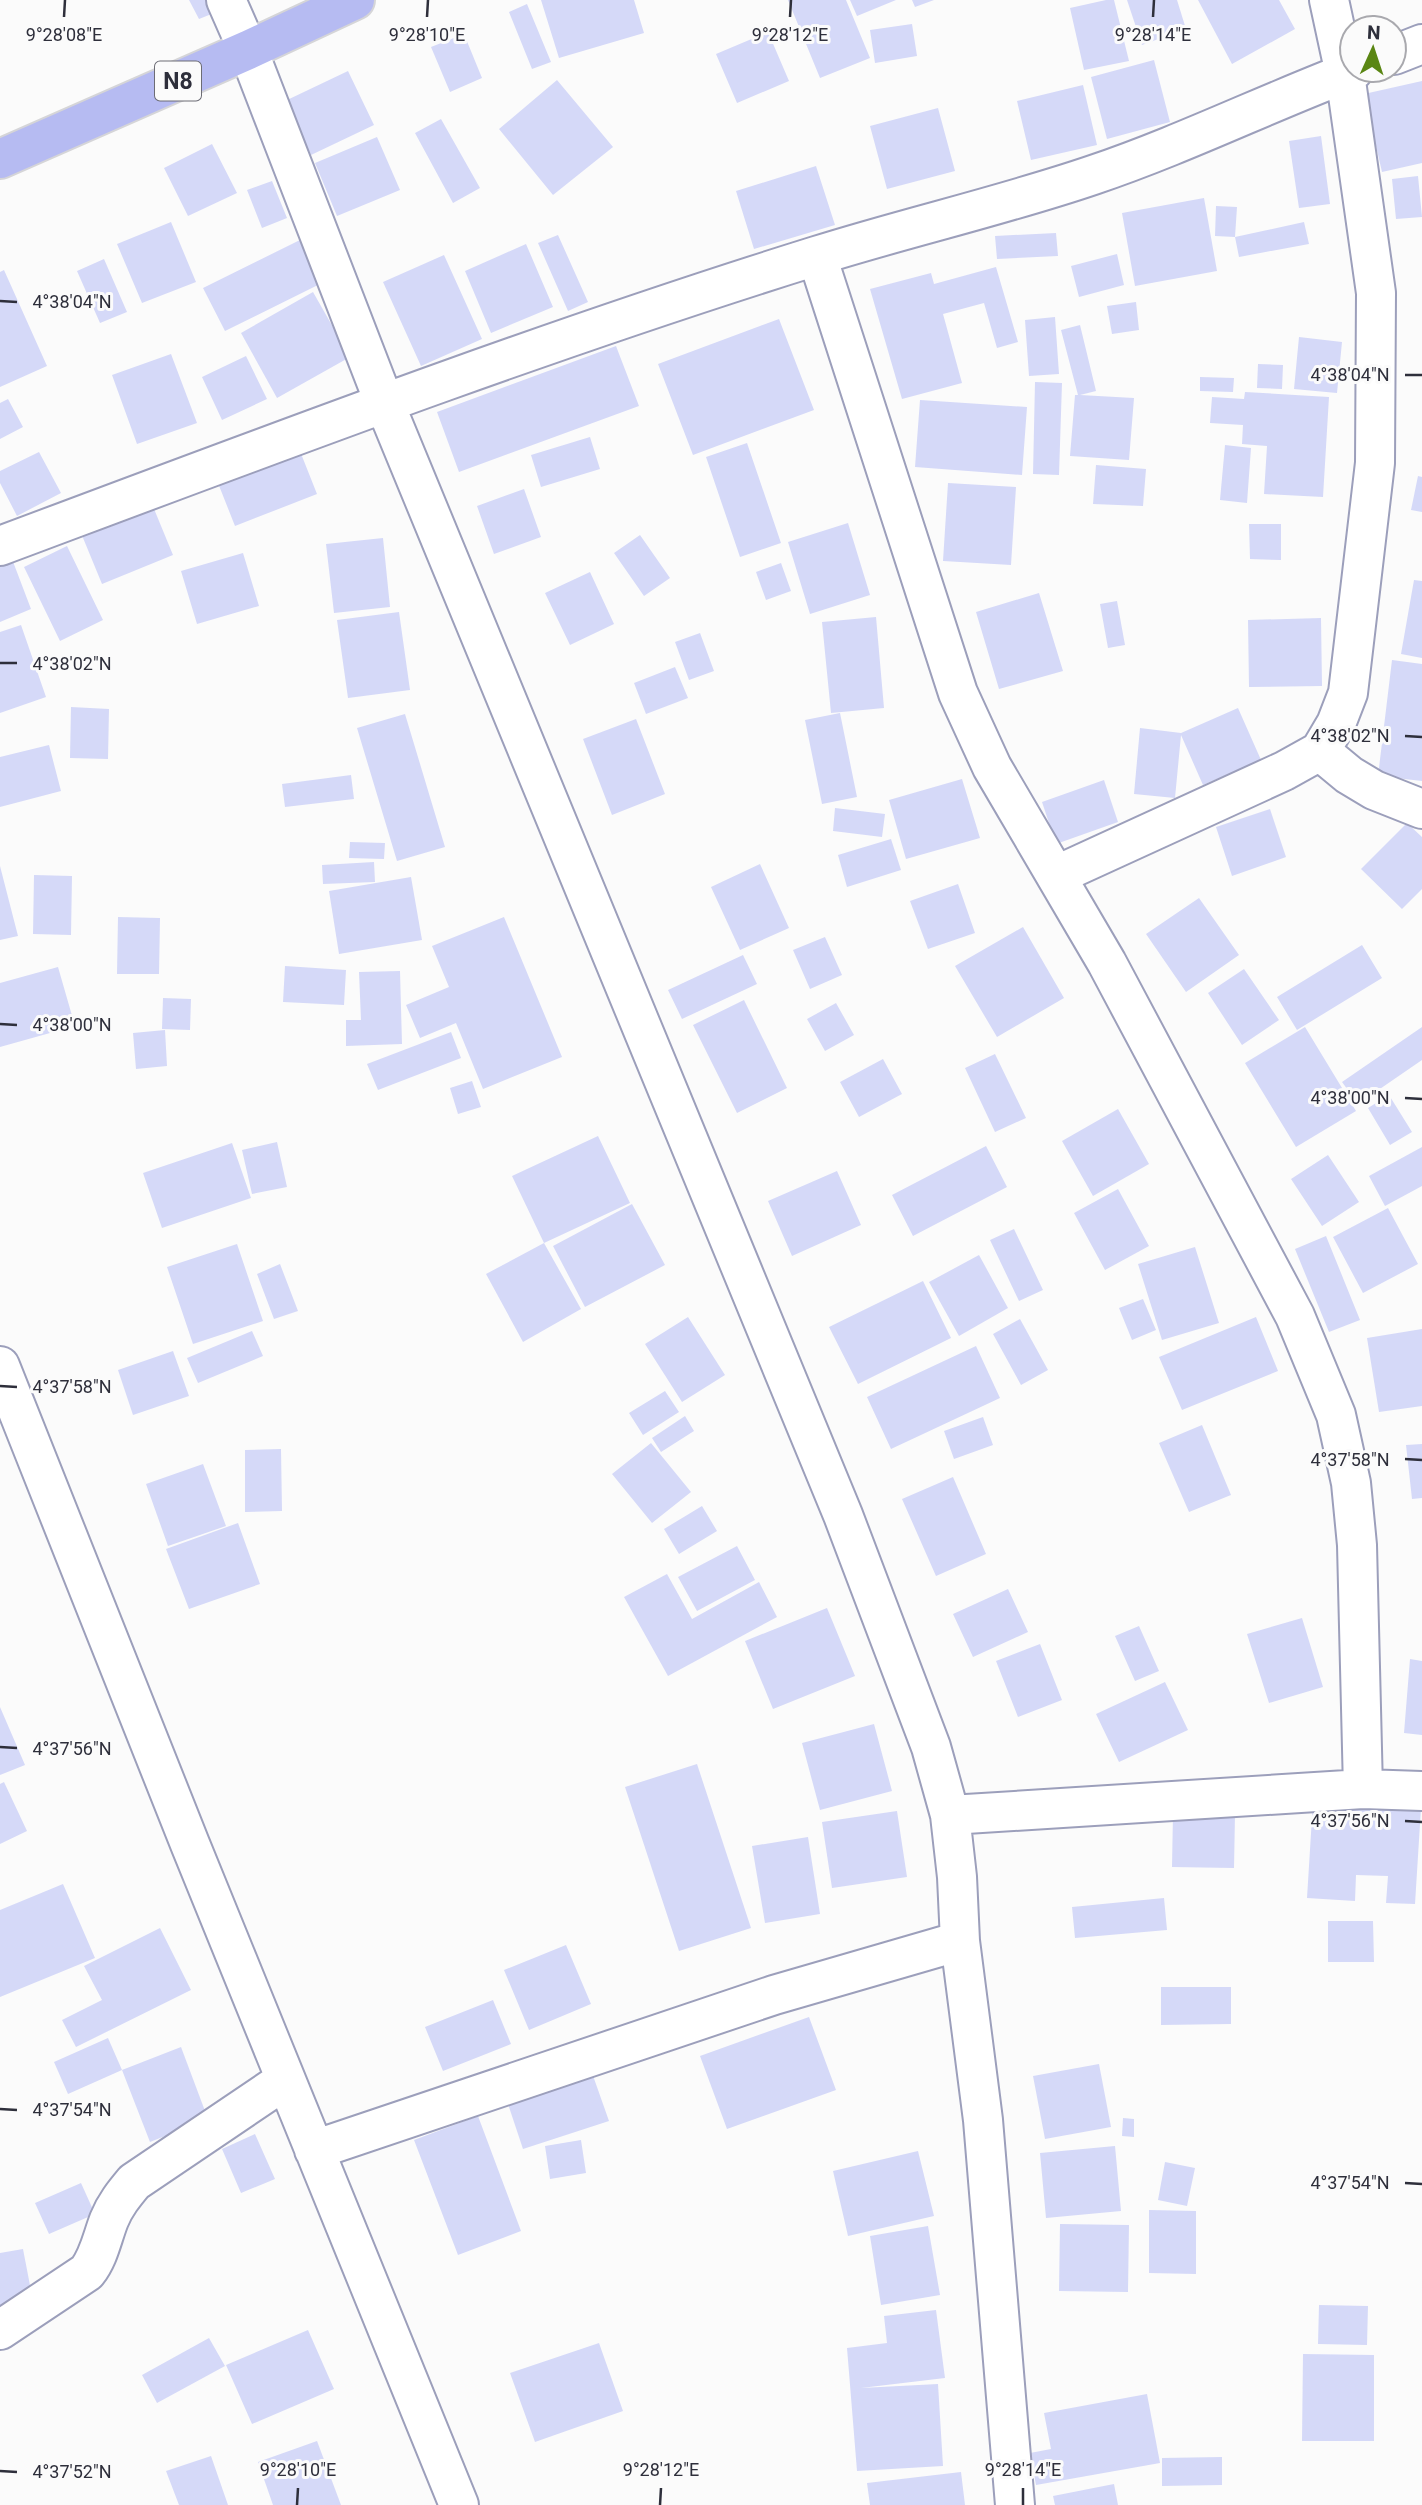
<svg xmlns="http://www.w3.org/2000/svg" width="1422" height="2505" viewBox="0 0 1422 2505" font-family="Roboto,sans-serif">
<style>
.building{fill:#d5d9f8}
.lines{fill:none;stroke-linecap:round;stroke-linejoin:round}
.minor-casing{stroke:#9c9fbb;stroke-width:42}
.trunk-casing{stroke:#d5d5d8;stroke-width:42}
.minor{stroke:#fff;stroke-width:38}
.trunk{stroke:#b6bbf2;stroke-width:38}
.ticks{fill:none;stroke:#2e2f3b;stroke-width:2.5}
.labels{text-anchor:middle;stroke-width:6;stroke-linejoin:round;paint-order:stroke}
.shield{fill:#fbfbfb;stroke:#6c6c75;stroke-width:2}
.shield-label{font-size:23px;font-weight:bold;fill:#2e2f3b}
.ticks-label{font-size:18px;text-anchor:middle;fill:#2e2f3b;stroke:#fbfbfb;stroke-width:6;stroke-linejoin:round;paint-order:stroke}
</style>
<rect width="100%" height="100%" fill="#fbfbfb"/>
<path class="building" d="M189,0H214L219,11L199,19Z
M541,0H634L644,33L559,58Z
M788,0H846L870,58L820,78Z
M850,0H896L857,16Z
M912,0H934L915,7Z
M1106,0H1114L1129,61L1084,70L1070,8Z
M1127,0H1177L1186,29L1142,45Z
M1198,0H1279L1295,29L1232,64Z
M527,4L551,62L532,69L509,12Z
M912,24L917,56L875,63L870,30Z
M768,32L789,81L737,103L716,54Z
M464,34L482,78L450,92L431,47Z
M1154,60L1170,122L1107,139L1091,77Z
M348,71L374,125L311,155L285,101Z
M557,80L613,147L553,195L499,129Z
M1422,81V163L1382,172L1364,94Z
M1083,85L1097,145L1031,160L1017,101Z
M938,108L955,171L887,189L870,126Z
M441,119L480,188L453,203L415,133Z
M1321,136L1330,204L1299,208L1289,141Z
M377,137L400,190L337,216L315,163Z
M212,144L237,193L188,216L164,168Z
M816,166L835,225L754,249L736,191Z
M1418,176L1422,217L1396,219L1392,179Z
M272,181L287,218L262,228L247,190Z
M1204,198L1217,271L1135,286L1122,213Z
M1216,206L1237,207L1235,237L1215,236Z
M171,222L196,282L142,303L117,244Z
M1304,222L1309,244L1239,257L1235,237Z
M1056,233L1058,256L997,259L995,236Z
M558,235L588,302L568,311L538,243Z
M302,239L324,282L225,331L203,288Z
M526,244L553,307L491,333L465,271Z
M1117,254L1124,285L1079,297L1071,266Z
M444,255L482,339L421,366L383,282Z
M104,259L127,312L100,323L77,271Z
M996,267L1018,342L997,348L984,303L943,314L962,383L902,399L870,289L931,273L934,284Z
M4,270L47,366L0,387V272Z
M313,292L350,357L277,398L241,333Z
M1136,302L1139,330L1112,334L1107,306Z
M1055,317L1059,374L1029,376L1025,320Z
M779,319L814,410L693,455L658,364Z
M1080,325L1096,391L1080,395L1134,398L1129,460L1070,456L1075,395H1078L1061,330Z
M1299,337L1342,342L1337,393L1294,389Z
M616,346L639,406L459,472L437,412Z
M171,354L197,423L137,444L112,375Z
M246,356L267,399L222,420L202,377Z
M1258,364L1283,365L1282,389L1257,388Z
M1200,377L1234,378L1233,392L1200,391Z
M1035,382L1062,383L1059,475L1033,474Z
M1245,392L1329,397L1323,497L1264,494L1267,446L1242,444L1243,425L1210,423L1212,397L1244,399Z
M8,399L23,427L0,439V403Z
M920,400L1027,407L1022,475L915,467Z
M590,437L600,469L541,487L531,455Z
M296,441L317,494L235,526L214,473Z
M747,443L781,543L740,557L706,457Z
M1225,445L1251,448L1247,503L1220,500Z
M39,452L61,493L17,516L0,483V471Z
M1096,465L1146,469L1143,506L1093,504Z
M1418,476L1422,477V512L1411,510Z
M948,483L1016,487L1011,565L943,561Z
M524,489L541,537L494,554L477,506Z
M152,504L173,555L102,584L81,533Z
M848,523L870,595L810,614L788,542Z
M1249,524H1281V560L1250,559Z
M640,535L670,578L644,596L614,553Z
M383,538L390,607L334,613L326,544Z
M67,546L103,620L60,641L24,567Z
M243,553L259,606L197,624L181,571Z
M12,559L31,609L0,622V564Z
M781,563L791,591L766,600L756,572Z
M590,572L614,624L570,645L545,593Z
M1414,580L1422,581V658L1401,654Z
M1039,593L1063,671L999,689L976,612Z
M1117,601L1125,645L1108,648L1100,604Z
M399,612L410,690L348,698L337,620Z
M876,617L884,708L831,713L822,622Z
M1321,618L1322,686L1249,687L1248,620Z
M21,625L46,697L0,713V632Z
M700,633L714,671L689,680L675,642Z
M1392,660L1422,664V781L1378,776Z
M675,667L688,698L646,714L634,683Z
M71,707L109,709L108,759L70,758Z
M1238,708L1261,760L1203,785L1181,735L1175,798L1134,794L1140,728L1181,733Z
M840,713L857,797L822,804L805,720Z
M405,714L445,847L397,861L357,728Z
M636,719L665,794L612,815L583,739Z
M49,745L61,791L0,807V757Z
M351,775L354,799L285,807L282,784Z
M962,779L980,838L906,859L889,800Z
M1104,780L1118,822L1056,844L1042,802Z
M835,808L885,814L882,837L833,831Z
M1270,809L1286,857L1232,876L1216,827Z
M1407,823L1422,837V889L1402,909L1361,869Z
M891,839L901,870L847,887L838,855Z
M350,842L385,843L384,859L349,858Z
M374,862L375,882L323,884L322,865Z
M760,864L789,928L740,950L711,887Z
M0,866L18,936L0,940Z
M34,875L72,876L71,935L33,934Z
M411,877L422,940L339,954L329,891Z
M958,884L975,933L928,949L910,901Z
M1199,898L1239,955L1186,992L1146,934Z
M118,917L160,918L159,974H117Z
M504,917L562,1057L483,1089L456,1023L420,1038L406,1005L449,987L432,946Z
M1023,927L1064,998L997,1037L955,966Z
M825,937L842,975L810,989L793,950Z
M1362,945L1382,978L1297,1030L1277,997Z
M743,955L757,984L682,1019L668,990Z
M285,966L346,970L344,1005L283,1002Z
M58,967L75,1026L0,1047V983Z
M1244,969L1279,1020L1242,1045L1208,993Z
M400,971L402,1044L346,1046V1020H361L359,972Z
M163,998L191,999L190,1030L162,1029Z
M744,1000L787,1088L737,1113L693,1025Z
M836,1003L854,1035L825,1051L807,1019Z
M1305,1027L1356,1111L1296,1147L1245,1063Z
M1422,1027V1060L1358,1104L1342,1082Z
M165,1030L167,1066L136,1069L133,1033Z
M451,1032L461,1058L378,1090L367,1064Z
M995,1054L1026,1118L995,1132L965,1068Z
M883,1059L902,1094L859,1117L840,1082Z
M472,1081L481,1107L458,1114L450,1088Z
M1389,1095L1412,1132L1390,1145L1368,1108Z
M1118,1109L1149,1164L1093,1196L1062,1141Z
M598,1136L630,1203L544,1243L512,1176Z
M277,1142L287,1187L252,1194L242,1150Z
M232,1143L251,1198L162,1228L143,1173Z
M986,1146L1007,1187L913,1236L892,1195Z
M1422,1147V1186L1385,1206L1369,1176Z
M1328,1155L1359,1202L1322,1226L1291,1179Z
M837,1171L861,1225L792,1256L768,1201Z
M1118,1189L1149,1246L1105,1270L1074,1213Z
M632,1204L665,1265L585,1307L553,1246Z
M1388,1208L1418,1264L1363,1293L1333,1237Z
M1014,1229L1043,1290L1019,1301L990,1240Z
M1326,1236L1360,1320L1329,1332L1295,1249Z
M544,1243L581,1309L523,1342L486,1274Z
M237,1244L263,1321L193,1344L167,1267Z
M1195,1247L1219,1323L1162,1340L1138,1264Z
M979,1255L1008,1308L959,1336L929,1282Z
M280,1264L298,1311L274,1319L257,1274Z
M923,1281L951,1338L858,1384L829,1327Z
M1143,1299L1156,1330L1132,1340L1119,1308Z
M688,1317L725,1375L682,1402L645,1344Z
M1256,1317L1278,1371L1182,1410L1159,1357Z
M1020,1319L1048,1370L1021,1385L993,1334Z
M1422,1329V1406L1379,1412L1367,1338Z
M252,1331L263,1356L198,1383L187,1358Z
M976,1346L1000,1398L891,1449L867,1397Z
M173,1351L189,1396L133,1415L118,1370Z
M665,1391L679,1412L643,1435L629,1413Z
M685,1416L694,1431L661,1452L652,1438Z
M983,1417L993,1445L954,1459L944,1431Z
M1202,1425L1231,1495L1189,1512L1159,1443Z
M651,1443L691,1492L652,1523L612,1474Z
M1422,1444V1498L1412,1499L1406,1445Z
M281,1449L282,1511L245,1512V1450Z
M203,1464L226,1526L168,1546L146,1484Z
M953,1477L986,1554L936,1576L902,1499Z
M702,1506L717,1531L679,1554L664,1529Z
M238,1523L260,1584L189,1609L166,1549Z
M737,1546L755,1580L697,1611L678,1577Z
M667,1574L692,1619L759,1582L777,1617L668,1676L624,1597Z
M1008,1589L1028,1632L973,1657L953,1614Z
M827,1608L855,1676L773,1709L745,1641Z
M1302,1618L1323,1687L1269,1703L1247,1634Z
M1139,1626L1159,1671L1135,1681L1115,1636Z
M1040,1644L1062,1700L1018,1717L996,1661Z
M1410,1659L1422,1661V1735L1404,1733Z
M1165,1682L1188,1730L1119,1762L1096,1714Z
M0,1707L25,1765L0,1775Z
M874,1724L892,1791L820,1810L802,1743Z
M697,1764L751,1928L679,1951L625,1787Z
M4,1782L27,1831L0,1844V1784Z
M1313,1801L1421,1808L1415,1904L1386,1903L1388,1876L1356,1875L1355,1901L1307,1898Z
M897,1811L907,1877L832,1888L822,1822Z
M1173,1813L1235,1814L1234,1868L1172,1867Z
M808,1837L820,1914L765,1923L752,1846Z
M63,1884L95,1958L0,1997V1910Z
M1164,1898L1167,1930L1075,1938L1072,1907Z
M1328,1921H1373L1374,1962H1328Z
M160,1928L191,1990L76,2047L62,2020L102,2000L84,1966Z
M566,1945L591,2004L529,2030L504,1970Z
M1161,1987H1231V2024L1161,2025Z
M493,2000L511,2044L443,2071L425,2027Z
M809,2017L836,2090L727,2129L700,2056Z
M108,2038L122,2070L181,2047L208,2119L150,2142L122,2070L68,2094L54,2062Z
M1099,2064L1111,2127L1045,2139L1033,2076Z
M591,2070L609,2121L523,2149L506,2098Z
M478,2116L521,2231L458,2255L414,2140Z
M1123,2118L1134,2119V2137L1122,2136Z
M255,2134L275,2179L241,2193L222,2149Z
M581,2140L586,2173L550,2179L545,2146Z
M1115,2146L1121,2211L1046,2218L1040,2153Z
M918,2151L934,2216L848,2236L833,2171Z
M1165,2162L1195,2168L1187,2206L1158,2200Z
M81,2183L95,2214L49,2234L35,2203Z
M1149,2210L1196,2211V2274L1149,2273Z
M1060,2224L1129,2225L1128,2292L1059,2291Z
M928,2226L940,2295L881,2305L870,2236Z
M23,2249L33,2301L0,2309V2253Z
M1319,2305L1368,2306L1367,2345L1318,2344Z
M936,2310L945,2378L861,2388L938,2384L943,2466L857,2471L847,2348L887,2343L884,2316Z
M308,2330L334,2389L252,2424L226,2365Z
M209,2338L225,2366L157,2403L142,2375Z
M599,2343L623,2411L535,2442L510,2373Z
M1303,2354L1374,2355V2441H1302Z
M1147,2394L1160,2463L1036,2485L1030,2453L1051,2449L1044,2413Z
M317,2441L341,2505H273L258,2462Z
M211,2456L228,2505H179L166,2471Z
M1222,2457V2485L1162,2486V2458Z
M961,2472L965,2505H870L867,2483Z
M1114,2484L1118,2505H1055L1053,2496Z"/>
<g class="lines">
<g class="minor-casing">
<path id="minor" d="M226,0L248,50L384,402L843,1515L931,1747L950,1815L957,1877L960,1941L983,2120L1015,2505
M1394,55L1422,44
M817,256L958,693L992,767L1107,963L1295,1316L1336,1415L1351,1483L1357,1545L1363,1789
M0,546C270,445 540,342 816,256C908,227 1002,206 1093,175C1182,145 1267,103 1354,70
M1320,751L1349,775L1374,790L1422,809
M1057,875L1284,771L1320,751L1336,724L1348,693L1375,463L1376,293L1345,74L1329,0
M0,1366L190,1844L459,2505
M950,1815L1363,1789L1422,1791
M314,2150L774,1995L960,1941
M0,2330L87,2272C99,2257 102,2238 109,2220C115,2205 124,2194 134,2182L285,2080"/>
</g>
<g class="trunk-casing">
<path id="trunk" d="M0,159L248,50L355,0"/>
</g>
<use href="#minor" class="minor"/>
<use href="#trunk" class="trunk"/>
</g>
<path class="ticks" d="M64,17L65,0M427,17L428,0M790,17L791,0M1153,17L1154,0M0,301L17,302M1405,375H1422M0,663H17M1405,736L1422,737M0,1024L17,1025M1405,1098L1422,1099M0,1386L17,1387M1405,1459L1422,1460M0,1747L17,1748M1405,1821L1422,1822M0,2109L17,2110M1405,2183L1422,2184M0,2471L17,2472M297,2505L298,2488M660,2505L661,2488M1023,2505V2488"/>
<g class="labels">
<rect class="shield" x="155" y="61.5" width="46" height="39" rx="5"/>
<g class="shield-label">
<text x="178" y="89">N8</text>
</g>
</g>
<g class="ticks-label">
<text x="64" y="41">9°28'08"E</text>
<text x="427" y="41">9°28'10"E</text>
<text x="790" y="41">9°28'12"E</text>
<text x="1153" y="41">9°28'14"E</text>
<text x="72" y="308">4°38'04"N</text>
<text x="1350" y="381">4°38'04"N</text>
<text x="72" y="670">4°38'02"N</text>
<text x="1350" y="742">4°38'02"N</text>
<text x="72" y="1031">4°38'00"N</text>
<text x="1350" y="1104">4°38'00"N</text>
<text x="72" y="1393">4°37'58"N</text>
<text x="1350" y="1466">4°37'58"N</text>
<text x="72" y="1755">4°37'56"N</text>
<text x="1350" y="1827">4°37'56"N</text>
<text x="72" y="2116">4°37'54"N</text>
<text x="1350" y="2189">4°37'54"N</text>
<text x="298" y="2476">9°28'10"E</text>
<text x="661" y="2476">9°28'12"E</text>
<text x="1023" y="2476">9°28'14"E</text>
<text x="72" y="2478">4°37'52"N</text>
</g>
<g transform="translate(1373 49) rotate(3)"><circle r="33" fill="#fbfbfb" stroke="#a9a9ae" stroke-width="2"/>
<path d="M0-5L12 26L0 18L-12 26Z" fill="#5a8613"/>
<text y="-10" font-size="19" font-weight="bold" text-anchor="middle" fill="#2e2f3b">N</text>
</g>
</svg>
